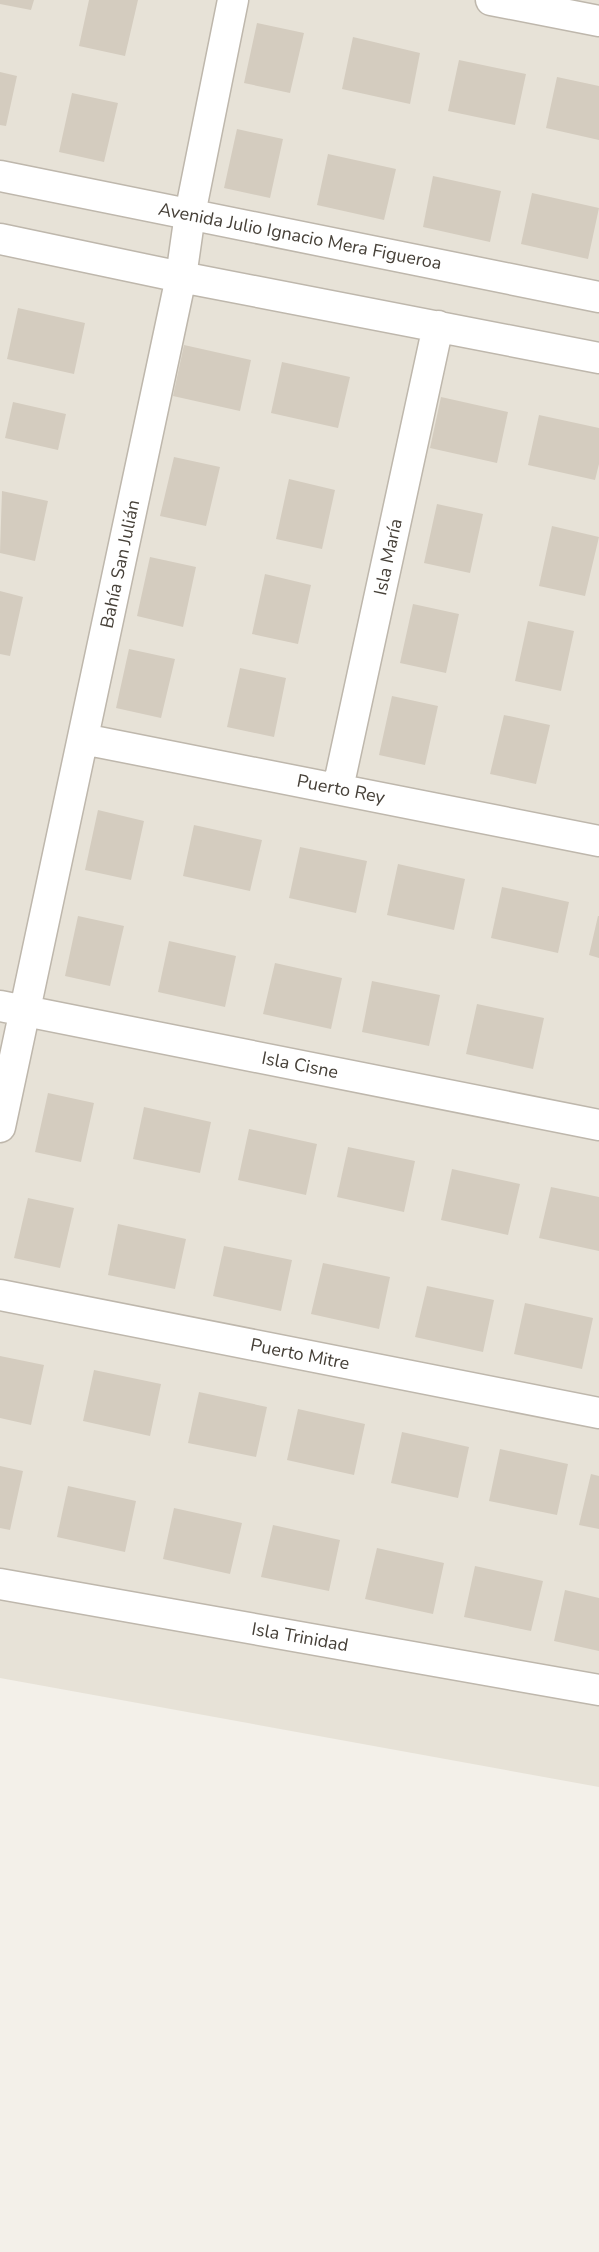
<svg xmlns="http://www.w3.org/2000/svg" width="599" height="2252" viewBox="0 0 599 2252" font-family="'Nunito Sans',sans-serif">
<style>
.residential{fill:#e7e2d7}
.building{fill:#d4ccbf}
.lines{fill:none;stroke-linecap:round;stroke-linejoin:round}
.minor-casing{stroke:#beb7ac;stroke-width:33}
.minor{stroke:#fff;stroke-width:30}
.labels{text-anchor:middle;stroke-width:7;stroke-linejoin:round;paint-order:stroke}
.street-label{font-size:18px;fill:#464038;stroke:#fff}
</style>
<rect width="100%" height="100%" fill="#f3f0e9"/>
<path class="residential" d="M0,0H599V1787L0,1678Z"/>
<path class="building" d="M0,0H34L31,10L0,4Z
M89,0H138L125,56L79,46Z
M257,23L304,33L290,93L244,83Z
M353,37L420,53L410,104L342,89Z
M459,60L526,74L515,125L448,111Z
M0,72L17,76L6,126L0,125Z
M557,77L599,86V140L546,128Z
M72,93L118,103L104,162L59,152Z
M237,129L283,139L270,198L224,188Z
M328,154L396,169L384,220L317,205Z
M433,176L501,191L490,242L423,227Z
M532,193L599,208L588,259L521,244Z
M18,308L85,323L74,374L7,359Z
M184,345L251,360L240,411L173,396Z
M282,362L350,377L338,428L271,413Z
M441,397L508,412L497,463L430,448Z
M13,402L66,414L58,450L5,438Z
M539,415L599,428V464L595,480L528,465Z
M174,457L220,467L206,526L160,516Z
M289,479L335,490L322,549L276,539Z
M2,491L48,501L35,561L0,553Z
M437,504L483,514L470,573L424,563Z
M552,526L599,537L585,596L539,586Z
M150,557L196,567L183,627L137,616Z
M265,574L311,585L298,644L252,634Z
M0,591L23,597L10,656L0,654Z
M413,604L459,614L446,673L400,663Z
M528,621L574,631L561,691L515,681Z
M129,649L175,659L161,718L116,708Z
M240,668L286,678L274,737L227,727Z
M392,696L438,706L425,765L379,755Z
M504,715L550,725L536,784L490,774Z
M98,810L144,821L131,880L85,870Z
M194,825L262,840L250,891L183,876Z
M300,847L367,861L356,913L289,898Z
M398,864L465,879L454,930L387,915Z
M502,887L569,902L558,953L491,938Z
M78,916L124,926L110,986L65,976Z
M598,916H599V958L589,955Z
M169,941L236,956L225,1007L158,992Z
M275,963L342,978L331,1029L263,1014Z
M372,981L440,995L429,1046L362,1032Z
M477,1004L544,1018L533,1069L466,1054Z
M48,1093L94,1103L81,1162L35,1152Z
M144,1107L211,1122L200,1173L133,1159Z
M249,1129L317,1144L306,1195L238,1180Z
M348,1147L415,1161L404,1212L337,1197Z
M452,1169L520,1184L508,1235L441,1220Z
M551,1187L599,1197V1251L539,1238Z
M28,1198L74,1208L60,1268L14,1258Z
M118,1224L186,1239L175,1289L108,1275Z
M224,1246L292,1260L281,1311L213,1296Z
M323,1263L390,1277L379,1329L311,1314Z
M427,1286L494,1300L483,1352L415,1337Z
M525,1303L593,1318L582,1369L514,1354Z
M0,1356L44,1365L31,1425L0,1418Z
M94,1370L161,1384L150,1436L83,1421Z
M199,1392L267,1407L256,1457L188,1443Z
M298,1409L365,1424L354,1475L287,1460Z
M402,1432L469,1447L458,1498L391,1483Z
M500,1449L568,1464L557,1515L489,1501Z
M0,1466L23,1471L10,1530L0,1528Z
M591,1474L599,1476V1529L579,1525Z
M68,1486L136,1501L125,1552L57,1537Z
M174,1508L242,1523L230,1574L163,1559Z
M273,1525L340,1540L329,1591L261,1577Z
M377,1548L444,1563L433,1614L365,1599Z
M475,1566L543,1581L531,1631L464,1617Z
M565,1590L599,1598V1651L554,1641Z"/>
<g class="lines">
<g class="minor-casing">
<path id="minor" d="M491,0L599,21
M0,176L599,297
M0,239L181,277L599,358
M83,739L599,841
M338,788L438,326
M0,1006L599,1125
M0,1127L181,277L190,214L233,0
M0,1295L599,1413
M0,1584L599,1690"/>
</g>
<use href="#minor" class="minor"/>
</g>
<g class="labels">
<g class="street-label">
<text transform="translate(300 236) rotate(11)" y="6">Avenida Julio Ignacio Mera Figueroa</text>
<text transform="translate(388 557) rotate(-78)" y="6">Isla María</text>
<text transform="translate(120 564) rotate(-78)" y="6">Bahía San Julián</text>
<text transform="translate(341 789) rotate(11)" y="6">Puerto Rey</text>
<text transform="translate(300 1065) rotate(11)" y="6">Isla Cisne</text>
<text transform="translate(300 1354) rotate(11)" y="6">Puerto Mitre</text>
<text transform="translate(300 1637) rotate(10)" y="6">Isla Trinidad</text>
</g>
</g>
</svg>
